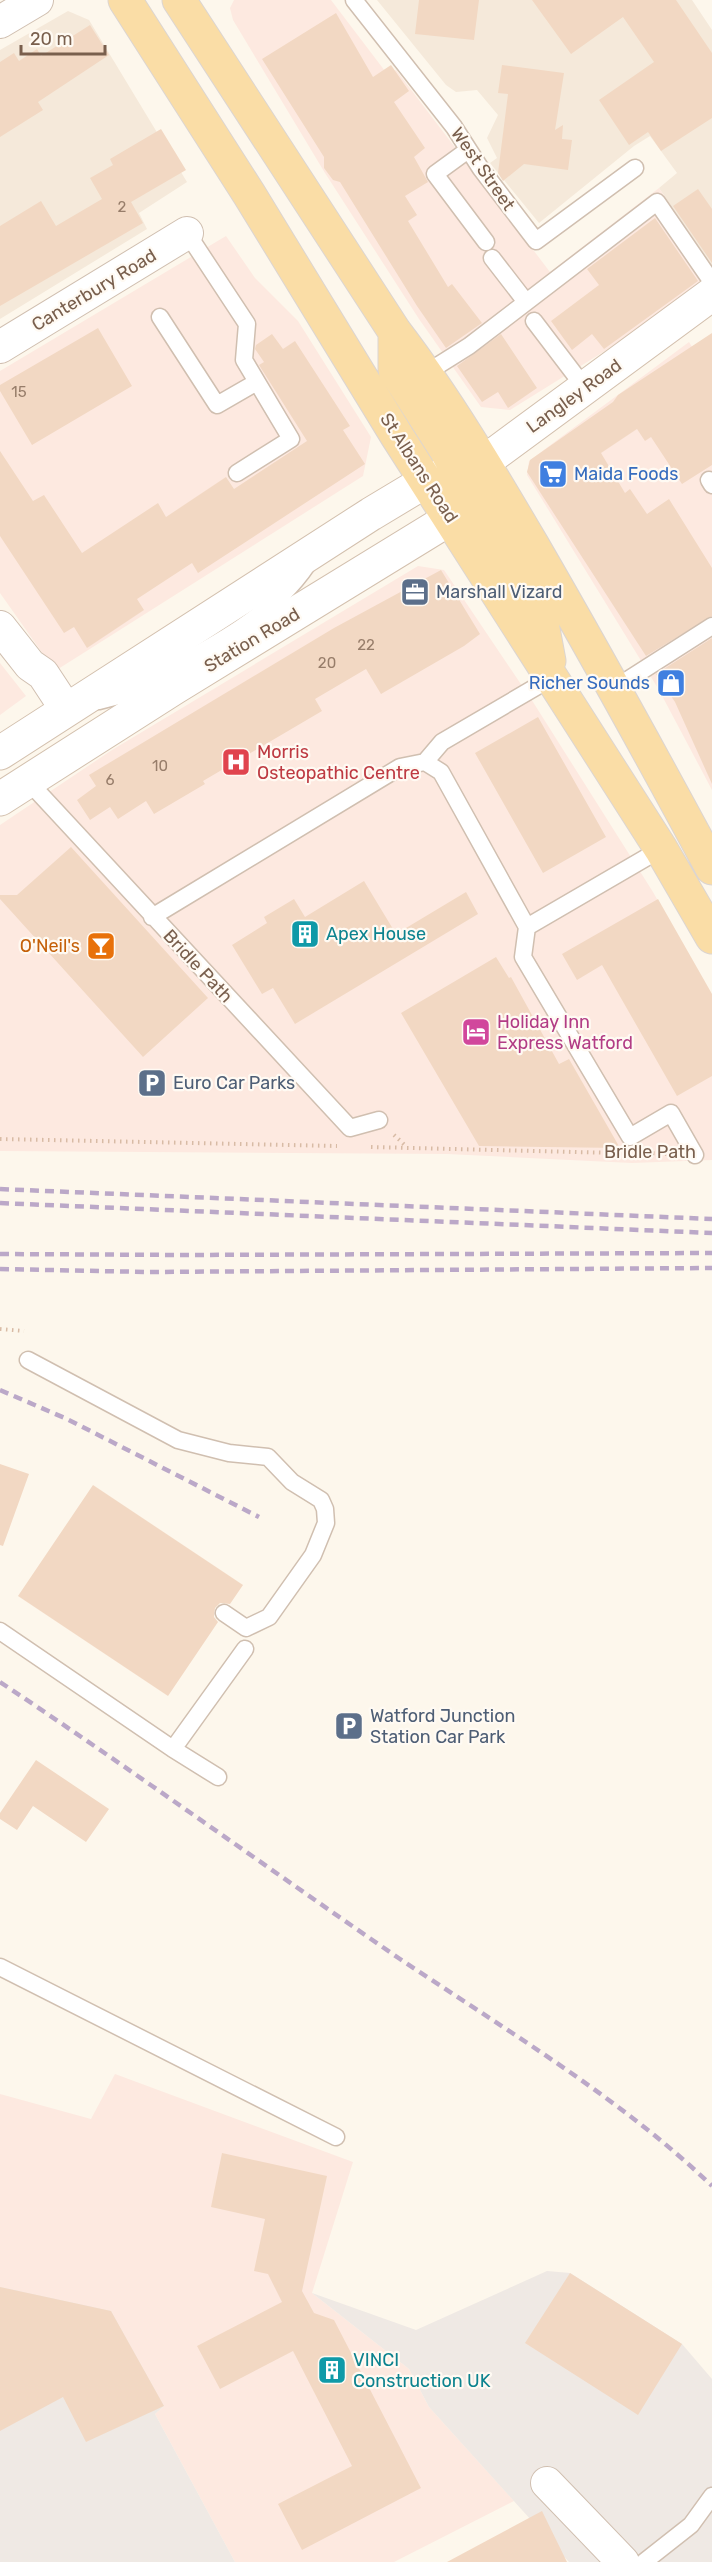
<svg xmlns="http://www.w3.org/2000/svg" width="712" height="2562" viewBox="0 0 712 2562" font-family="Rubik,sans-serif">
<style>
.residential{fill:#f5e9da}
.commercial{fill:#fde9e0}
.industrial{fill:#efe9e4}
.building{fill:#f2d8c3}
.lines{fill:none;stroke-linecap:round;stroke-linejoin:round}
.lane-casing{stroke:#d0bfb0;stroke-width:19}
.street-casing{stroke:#d0bfb0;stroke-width:34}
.secondary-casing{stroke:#d3c0ae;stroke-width:35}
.primary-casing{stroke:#dcd5d1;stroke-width:35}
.path{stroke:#d8bba5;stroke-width:4;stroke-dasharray:1.5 4.5;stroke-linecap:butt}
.lane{stroke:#fff;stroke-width:16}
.street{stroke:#fff;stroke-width:32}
.secondary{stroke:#fff;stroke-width:33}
.primary{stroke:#fadda6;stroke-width:33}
.rail{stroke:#bba8c8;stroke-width:4.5;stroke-dasharray:9 6;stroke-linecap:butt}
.labels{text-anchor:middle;stroke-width:4.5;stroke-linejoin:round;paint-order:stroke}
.number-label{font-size:15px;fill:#977d6a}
.street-label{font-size:18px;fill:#795f4d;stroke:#fffaf3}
.shop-label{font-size:18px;fill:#366cbe;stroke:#fffaf3;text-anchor:start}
.service-label{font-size:18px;fill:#4e5e75;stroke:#fffaf3;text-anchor:start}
.health-label{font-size:18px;fill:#be3a42;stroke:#fffaf3;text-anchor:start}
.culture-label{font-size:18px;fill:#0d838f;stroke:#fffaf3;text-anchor:start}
.food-label{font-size:18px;fill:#c56008;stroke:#fffaf3;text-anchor:end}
.hotel-label{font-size:18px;fill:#b23c85;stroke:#fffaf3;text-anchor:start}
</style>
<rect width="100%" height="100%" fill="#fdf7ec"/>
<path class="residential" d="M377,0H692L712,30V267L659,188L677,173L650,136L634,146L539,223L490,163L497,158L487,138L498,115L477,90L456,92L446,85Z
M68,11L89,20L187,182L139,213L147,229L0,319V50Z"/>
<path class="commercial" d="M234,0H331L388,75L396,70L550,272L659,188L712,267L704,281L608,349L510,410L481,407L419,319L325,173L233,20L230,8Z
M226,236L255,278L298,321L371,437L363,476L55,671L0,593V371Z
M689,342L712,379V790L659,690L527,475L529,461Z
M418,566L444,570L533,702L653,892L712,997V1160L632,1163L447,1154L0,1151V825L112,750Z
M0,663L26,696L0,715Z
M115,2074L353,2162L312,2293L409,2369L429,2407L514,2501L394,2562H235L155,2414L164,2406L0,2287V2094L91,2119Z"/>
<path class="industrial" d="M547,2271L570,2273L682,2344L712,2379V2562H569L429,2407L409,2369L312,2293L416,2330Z
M0,2287L111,2311L164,2406L155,2414L235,2562H0Z"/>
<path class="building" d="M419,0H479L474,40L415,34Z
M532,0H676L712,53V118L661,151L648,132L629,145L599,100L654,62L623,17L571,54Z
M336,13L373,77L391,65L409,91L394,102L425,148L414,157L428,182L405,196L417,215L408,221L448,287L452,284L482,323L446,348L417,306L340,182L333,180L324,168V157L262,59Z
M90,25L109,55L38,102L43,110L0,137V62L14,53L19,61L37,49L41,56Z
M502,65L564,73L555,130L563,125L562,139L572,140L568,170L524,164L503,181L498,173L508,94L498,93Z
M161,129L186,170L131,202L143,223L0,306V226L41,201L56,226L102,199L90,178L113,165L110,159Z
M698,189L712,209V263L673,206Z
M655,218L698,281L604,349L592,334L572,350L551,321L599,285L587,269Z
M98,328L132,386L32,445L0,391V385Z
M712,333V465L682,484L651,437L645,441L637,429L601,453L625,493L630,489L647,514L669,499L712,568V616L646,656L527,472L530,460L613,402L618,395Z
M272,334L283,349L295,341L350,426L343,430L365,464L198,573L192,563L137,599L144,610L87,648L74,627L64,633L0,536V451L33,501L44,495L82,553L158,503L166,517L226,477L234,489L307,441L259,365L264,362L255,349L256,345Z
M501,334L537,388L508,408L498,392L482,402L457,366Z
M441,570L480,634L464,646L381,694L366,669L315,699L322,711L203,781L205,784L154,814L146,801L118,819L110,807L90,820L77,800L96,786L89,775L334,628Z
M712,638V784L675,702L656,674Z
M538,717L606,837L543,873L475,753Z
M71,847L208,998L143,1057L0,899V895H17Z
M364,881L396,934L466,892L478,914L295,1024L273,988L262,994L232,945L267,923L264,917L294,899L305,917Z
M658,899L712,994V1076L677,1096L602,965L577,980L562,954Z
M496,957L509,978L511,977L559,1064L569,1059L620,1148L479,1146L401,1013Z
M0,1464L29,1474L3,1546L0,1545Z
M93,1485L243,1585L230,1604L220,1603L215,1608L214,1617L218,1622L168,1696L18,1596Z
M36,1760L109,1809L86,1842L33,1806L17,1830L0,1819V1813Z
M222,2153L327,2176L302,2291L314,2313L334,2320L421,2488L302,2550L278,2504L352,2466L293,2351L220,2389L197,2346L282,2302L268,2274L254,2271L265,2219L211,2207Z
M570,2273L682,2344L638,2415L525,2343Z
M0,2287L111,2311L164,2406L86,2442L63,2397L0,2431Z
M542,2511L567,2562H447Z"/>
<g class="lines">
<g class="lane-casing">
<path id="lane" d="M354,0L454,127L481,169L536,241L635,168
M468,150L435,174L486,242
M187,233L247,324L244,360L291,439L237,473
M492,258L526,302
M160,317L217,405L257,382
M534,321L585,388
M426,373L469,346L657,202L712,282
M709,480L712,485
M615,688L712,626
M99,701L122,695C184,660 267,625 307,565
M425,762L442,742L553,677
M27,780L350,1128L379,1120
M152,917L400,767L425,762L441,772L527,927L523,957L630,1137L671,1113L695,1155
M527,927L661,849
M28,1360L178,1440L229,1453L268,1457L292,1482L321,1500L325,1509L326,1523L313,1555L269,1617L246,1628L224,1613
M0,1631L173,1749L218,1777
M173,1749L245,1649
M0,1967L336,2137
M644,2562L691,2525L712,2496"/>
</g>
<g class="street-casing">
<path id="street" d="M0,22L37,0
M0,347L187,233
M0,627L30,665L43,674L66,709
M547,2483L623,2562"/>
</g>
<g class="secondary-casing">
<path id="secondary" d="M0,753L371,514L426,481L484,462L712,294
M0,799L174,688L451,518L465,494"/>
</g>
<g class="primary-casing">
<path id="primary" d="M125,0L249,194L397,436L661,849L712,937
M179,0L395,332C447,400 490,473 533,546C595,653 654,760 712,868
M395,332V370L446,450L485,522L538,602L549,661"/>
</g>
<path class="path" d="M394,1135L407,1147
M0,1139L337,1146
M371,1147L616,1153
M647,1153L670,1154
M0,1329L24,1331"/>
<use href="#lane" class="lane"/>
<use href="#street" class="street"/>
<use href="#secondary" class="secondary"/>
<use href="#primary" class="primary"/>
<path class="rail" d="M0,1189L712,1219
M0,1203L712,1233
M0,1254L186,1255L712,1253
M0,1269L148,1272L712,1268
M0,1390L67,1419L259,1517
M0,1682C135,1772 266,1867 400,1959C503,2028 623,2100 712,2186"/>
</g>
<defs>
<g id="supermarket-square" transform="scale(1.5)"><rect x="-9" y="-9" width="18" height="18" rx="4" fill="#3f7fe0" stroke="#fffaf3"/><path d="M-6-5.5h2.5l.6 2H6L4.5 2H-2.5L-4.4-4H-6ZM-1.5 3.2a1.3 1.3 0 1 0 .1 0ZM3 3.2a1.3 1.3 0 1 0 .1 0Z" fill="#fff"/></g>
<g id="office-square" transform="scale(1.5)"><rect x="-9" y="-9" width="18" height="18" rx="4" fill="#5c6f8a" stroke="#fffaf3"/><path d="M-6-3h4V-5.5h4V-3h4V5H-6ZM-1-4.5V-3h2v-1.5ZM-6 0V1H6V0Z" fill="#fff"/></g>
<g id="shop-square" transform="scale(1.5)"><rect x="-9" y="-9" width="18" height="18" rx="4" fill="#3f7fe0" stroke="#fffaf3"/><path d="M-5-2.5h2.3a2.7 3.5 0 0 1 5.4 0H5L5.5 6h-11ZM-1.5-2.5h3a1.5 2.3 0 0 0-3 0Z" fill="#fff"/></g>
<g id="hospital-square" transform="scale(1.5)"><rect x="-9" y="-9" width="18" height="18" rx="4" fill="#e0444e" stroke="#fffaf3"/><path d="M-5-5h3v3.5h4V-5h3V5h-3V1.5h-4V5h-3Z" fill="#fff"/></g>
<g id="building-square" transform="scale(1.5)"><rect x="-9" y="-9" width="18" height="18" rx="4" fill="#0f9aa8" stroke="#fffaf3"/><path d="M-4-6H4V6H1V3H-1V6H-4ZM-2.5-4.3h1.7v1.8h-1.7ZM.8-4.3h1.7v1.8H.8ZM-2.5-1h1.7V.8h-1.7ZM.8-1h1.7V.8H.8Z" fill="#fff"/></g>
<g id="bar-square" transform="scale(1.5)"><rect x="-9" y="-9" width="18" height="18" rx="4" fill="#e8710a" stroke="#fffaf3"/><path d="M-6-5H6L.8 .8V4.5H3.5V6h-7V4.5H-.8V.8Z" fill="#fff"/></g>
<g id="hotel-square" transform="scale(1.5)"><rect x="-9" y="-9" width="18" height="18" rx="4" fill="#d1479c" stroke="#fffaf3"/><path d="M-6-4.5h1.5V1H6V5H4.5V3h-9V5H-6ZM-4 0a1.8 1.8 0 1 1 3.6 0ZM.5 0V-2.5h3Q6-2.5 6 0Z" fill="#fff"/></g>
<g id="parking-square" transform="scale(1.5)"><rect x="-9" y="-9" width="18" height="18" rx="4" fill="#5c6f8a" stroke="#fffaf3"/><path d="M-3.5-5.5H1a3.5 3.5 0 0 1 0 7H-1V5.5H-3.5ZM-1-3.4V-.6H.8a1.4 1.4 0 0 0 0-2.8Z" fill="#fff"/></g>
</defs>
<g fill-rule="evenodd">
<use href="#supermarket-square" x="553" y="474"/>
<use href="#office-square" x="415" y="592"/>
<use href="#shop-square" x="671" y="683"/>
<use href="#hospital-square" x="236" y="762"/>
<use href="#building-square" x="305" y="934"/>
<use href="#bar-square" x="101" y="946"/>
<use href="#hotel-square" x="476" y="1032"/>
<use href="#parking-square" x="152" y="1083"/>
<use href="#parking-square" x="349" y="1726"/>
<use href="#building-square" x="332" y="2370"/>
</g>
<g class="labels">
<g class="number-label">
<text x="122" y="212">2</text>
<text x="19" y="397">15</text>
<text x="366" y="650">22</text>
<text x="327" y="668">20</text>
<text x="160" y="771">10</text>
<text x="110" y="785">6</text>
</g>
<g class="street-label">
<text transform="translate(483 169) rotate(55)" y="6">West Street</text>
<text transform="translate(94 290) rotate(-31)" y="6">Canterbury Road</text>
<text transform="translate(574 396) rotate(-36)" y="6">Langley Road</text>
<text transform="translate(419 468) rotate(57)" y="6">St Albans Road</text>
<text transform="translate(252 640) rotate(-31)" y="6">Station Road</text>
<text transform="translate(198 966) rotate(47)" y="6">Bridle Path</text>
<text x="650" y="1158">Bridle Path</text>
</g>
<g class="shop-label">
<text x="574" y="480">Maida Foods</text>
<text x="650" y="689" text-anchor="end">Richer Sounds</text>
</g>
<g class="service-label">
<text x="436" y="598">Marshall Vizard</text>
<text x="173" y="1089">Euro Car Parks</text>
<text x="370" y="1722">Watford Junction<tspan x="370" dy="21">Station Car Park</tspan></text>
</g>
<g class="health-label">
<text x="257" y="758">Morris<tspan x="257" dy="21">Osteopathic Centre</tspan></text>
</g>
<g class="culture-label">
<text x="326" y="940">Apex House</text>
<text x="353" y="2366">VINCI<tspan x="353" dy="21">Construction UK</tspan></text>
</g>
<g class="food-label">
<text x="80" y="952">O'Neil's</text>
</g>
<g class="hotel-label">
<text x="497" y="1028">Holiday Inn<tspan x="497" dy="21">Express Watford</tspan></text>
</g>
</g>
<path d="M21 45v9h84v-9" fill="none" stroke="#795f4d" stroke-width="3"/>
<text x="30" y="45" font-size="18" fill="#795f4d" stroke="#fffaf3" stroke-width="4.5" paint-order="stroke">20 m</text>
</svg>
